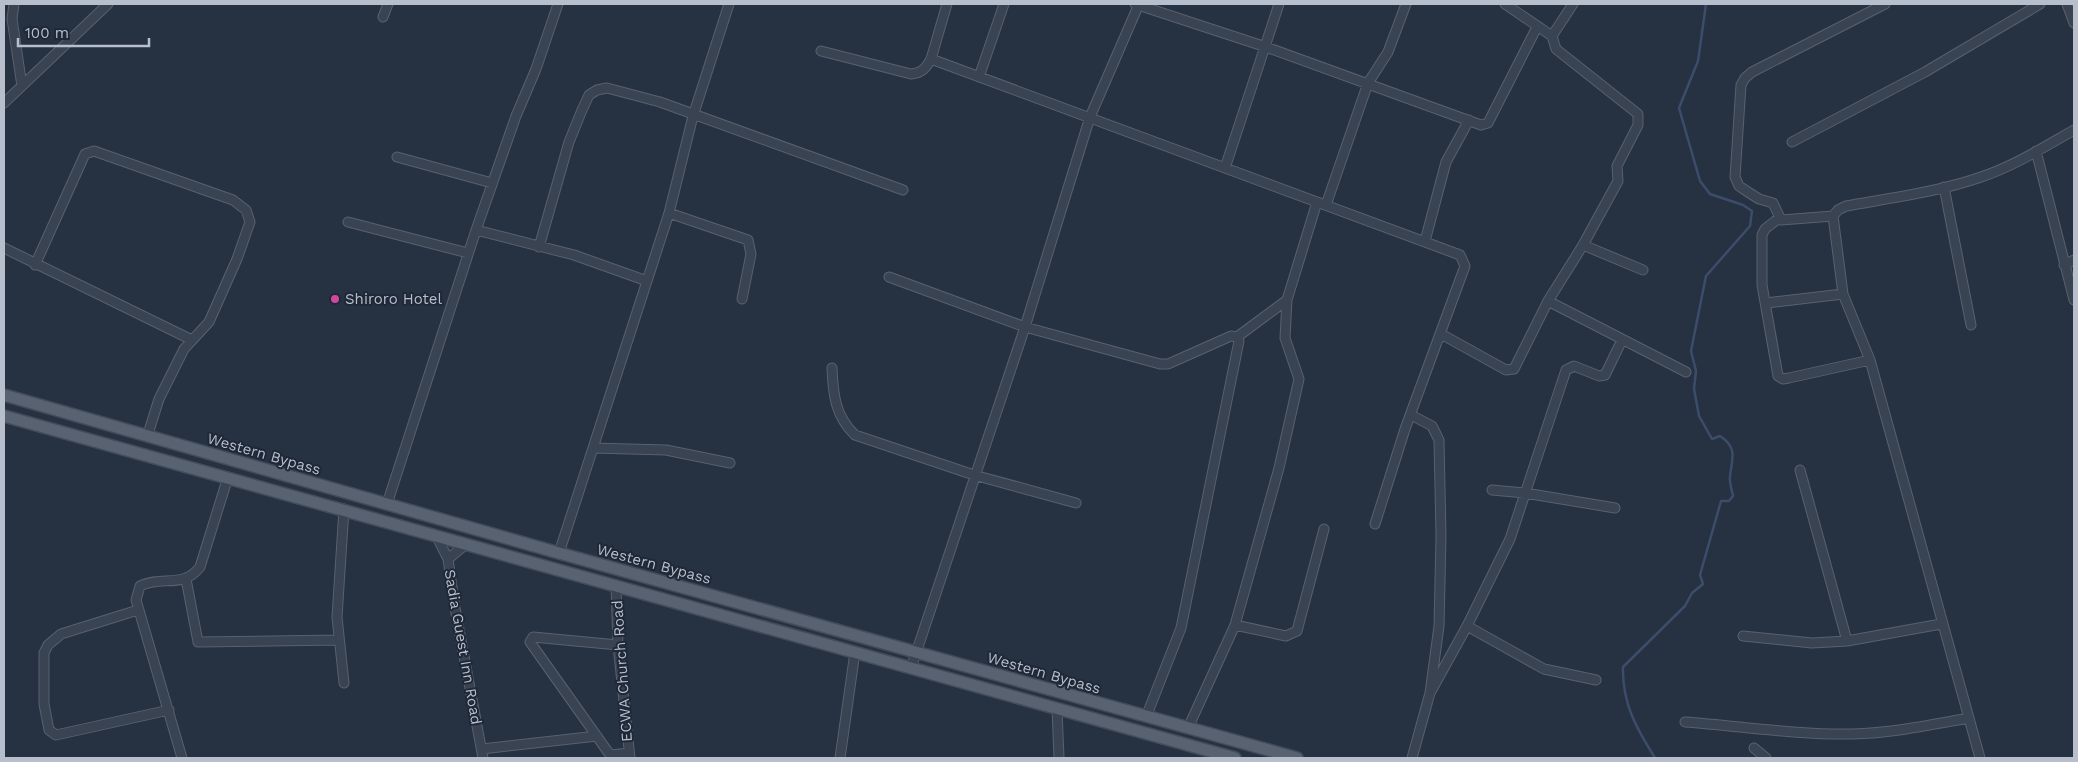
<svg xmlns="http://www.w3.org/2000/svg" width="2078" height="762" viewBox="0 0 2078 762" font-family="'Work Sans',sans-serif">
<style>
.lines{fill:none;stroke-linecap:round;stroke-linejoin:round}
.stream{stroke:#3b4d6a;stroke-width:2.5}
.minor-casing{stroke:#58616f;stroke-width:11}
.major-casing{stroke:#444c5b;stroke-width:14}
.minor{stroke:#3a4352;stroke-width:9}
.major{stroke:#586271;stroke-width:11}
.hotel-dot{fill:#d1479c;stroke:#1f2837;stroke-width:2}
.labels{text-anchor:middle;stroke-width:4;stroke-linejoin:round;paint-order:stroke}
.poi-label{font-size:15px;fill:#b7becc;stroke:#1f2837;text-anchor:start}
.street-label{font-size:15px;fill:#b7becc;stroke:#1f2837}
</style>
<rect width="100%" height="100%" fill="#263142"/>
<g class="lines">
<path class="stream" d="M1655,758C1637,729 1622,704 1623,667L1685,606L1692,593L1703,584L1700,575L1721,501H1729L1733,496C1732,490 1729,482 1730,476C1732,458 1738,448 1720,436L1712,439L1699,416L1694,389L1696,371L1691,351L1706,276L1750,226L1752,211L1743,205L1710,194L1700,181L1679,108L1698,61L1706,4"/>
<g class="minor-casing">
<path id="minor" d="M14,4L12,19L22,86
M1135,4L1266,47L1481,125L1488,123L1537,27
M1505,4L1552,36
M2067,4L2074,23
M383,17L388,4
M821,51L911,74C922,73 926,68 931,59L1460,255L1465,266L1405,429L1375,524
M931,59L947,4
M979,77L1004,4
M4,103L108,4
M1792,142L1925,72L2040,4
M2036,151L2074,300
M397,157L492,183
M1225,168L1279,4
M1944,187L1971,325
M1326,205L1368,83L1388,52L1406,4
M669,213L748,240L751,254L742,299
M1833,216L1781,220L1773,203L1759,199L1748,192L1739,186L1735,177L1741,85L1745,78L1752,72L1885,4
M1779,218L1765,229L1762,235V285L1778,376L1783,379L1789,378L1870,360
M348,222L468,253
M476,230L574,255L647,281
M1425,241L1446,162L1469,120
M1583,245L1643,270
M539,247L569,142L582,110L589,95L597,90L607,88L660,102L903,190
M4,248L192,340
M35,265L85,154L94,151L233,200L246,210L250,222L237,259L209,322L184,349L159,399L147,437
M2064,265L2074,260
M889,277L1025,327L1160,364H1168L1231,336L1237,337L1239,341L1181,628L1146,717
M1548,301L1686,372
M1766,303L1843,294
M1441,334L1506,370L1514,369L1548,301L1583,245L1618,181L1617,166L1638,125V114L1556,49L1552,36L1573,4
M1237,337L1287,300
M832,368C833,394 835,416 855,435L974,475L1076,503
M1411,415L1432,426L1439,440L1441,536L1439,626L1430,693L1467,626L1510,539L1566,370L1574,366L1599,376L1605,375L1622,340
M593,448L666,450L730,463
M1800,470L1847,641
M1492,490L1525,493L1615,508
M387,504L476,230L516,116L536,69L558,4
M344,509L337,617L344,683
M437,537L448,559L455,608L483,758
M559,553L669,213L693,116L729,4
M448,559L465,545
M186,579L198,642L338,640
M616,585L618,645L630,758
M138,610L61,634L48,645L44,653V704L49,730L56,735L169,710
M1235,625L1286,636L1297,631L1324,529
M1467,626L1544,669L1596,680
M1743,636L1812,643L1847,641L1941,624
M618,645L533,637L530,642L608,752L611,755L629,753
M911,668L1025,327L1090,117L1139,4
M1057,709L1059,758
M1685,722C1740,726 1797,735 1852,734C1892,733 1930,725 1969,718
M1188,728L1235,625L1279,468L1299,379L1285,338L1287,300L1317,202
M1754,748L1766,758
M482,749L597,736
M182,758L136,600L140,586C162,575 183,589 200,567L228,477
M840,758L855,652
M1412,758L1430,693
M1980,758L1870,360L1843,294L1833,216L1838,210L1846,206C1891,198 1938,192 1981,177C2014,166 2044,147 2074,130"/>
</g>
<g class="major-casing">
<path id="major" d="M4,395L559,553L1297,758
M4,416L1235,758"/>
</g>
<use href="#minor" class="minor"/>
<use href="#major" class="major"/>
</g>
<circle class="hotel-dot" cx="335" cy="299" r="5"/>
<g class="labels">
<g class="poi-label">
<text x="345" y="304">Shiroro Hotel</text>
</g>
<g class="street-label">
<text transform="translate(264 454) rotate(16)" y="5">Western Bypass</text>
<text transform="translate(654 564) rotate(15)" y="5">Western Bypass</text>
<text transform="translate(463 647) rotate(80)" y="5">Sadia Guest Inn Road</text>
<text transform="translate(622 671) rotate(-94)" y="5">ECWA Church Road</text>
<text transform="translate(1044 673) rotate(16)" y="5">Western Bypass</text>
</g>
</g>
<rect width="2078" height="762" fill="none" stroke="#b7becc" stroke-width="10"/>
<path d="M18 38v8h131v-8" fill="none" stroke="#b7becc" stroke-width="2.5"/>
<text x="25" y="38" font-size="15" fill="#b7becc" stroke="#1f2837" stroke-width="4" paint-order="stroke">100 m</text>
</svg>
